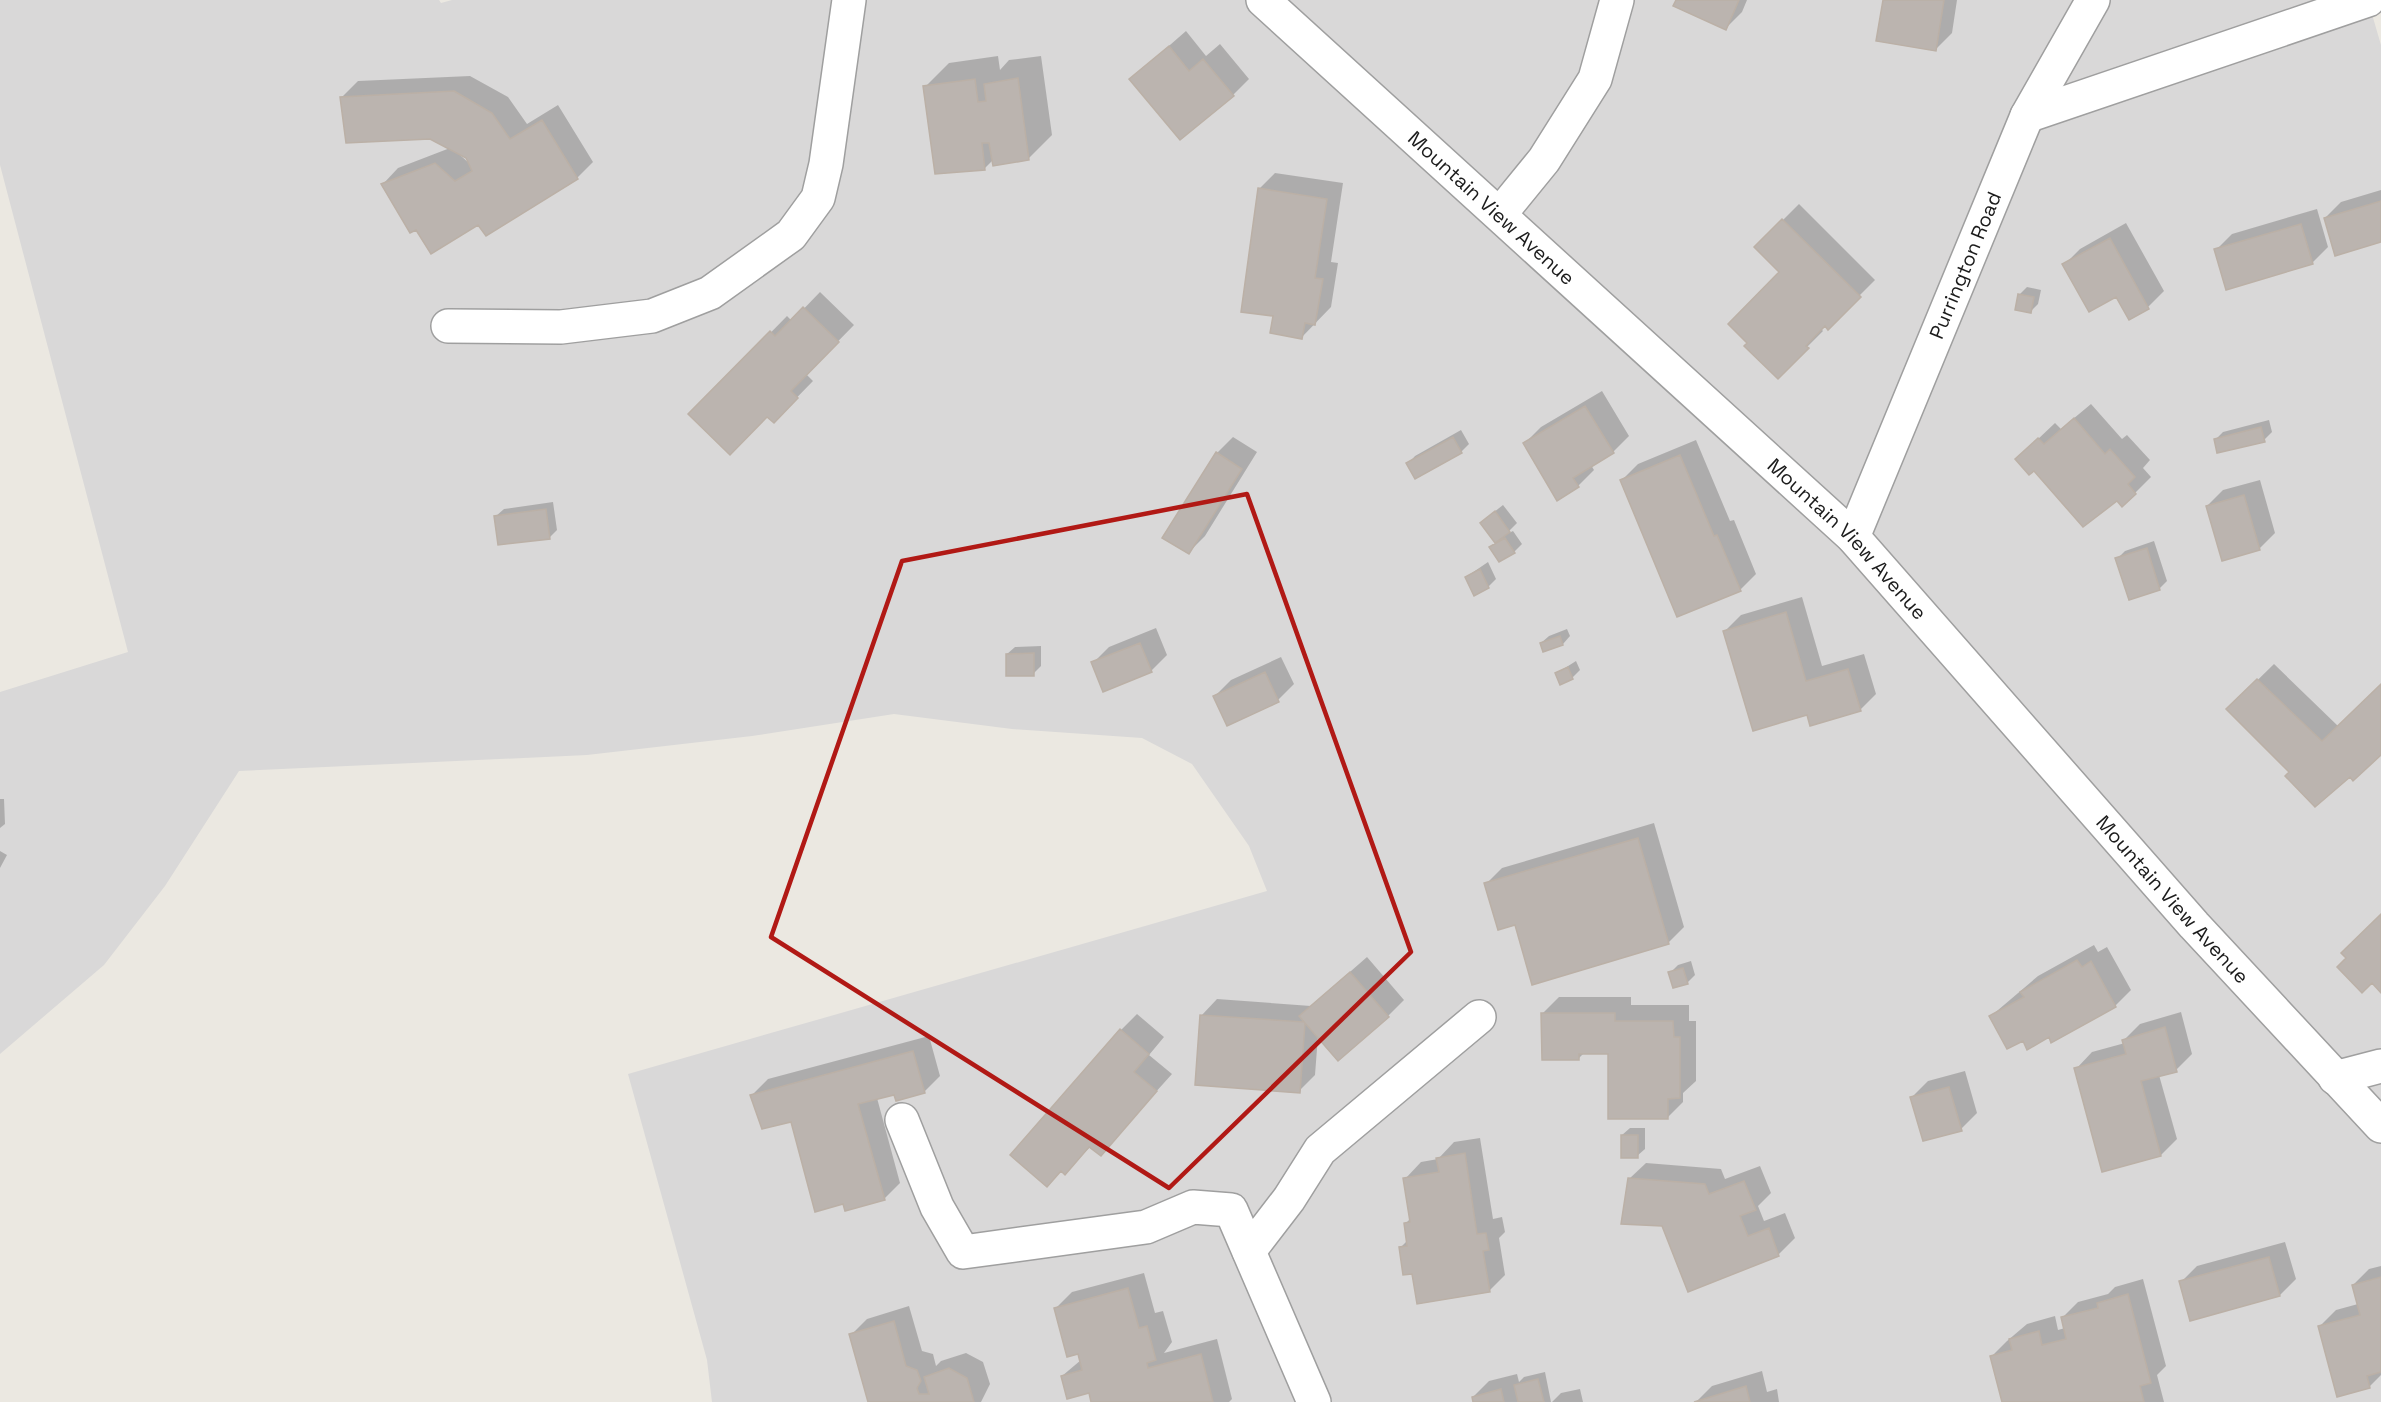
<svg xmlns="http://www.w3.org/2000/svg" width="2381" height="1402" viewBox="0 0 2381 1402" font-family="'Space Grotesk',sans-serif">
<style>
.residential{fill:#d9d8d8}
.shadow{fill:#0003;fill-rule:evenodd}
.building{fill:#bbb4af;stroke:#bbb0a6;stroke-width:1.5}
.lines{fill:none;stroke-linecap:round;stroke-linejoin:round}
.minor-casing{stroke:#9f9f9f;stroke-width:36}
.minor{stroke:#fff;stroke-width:33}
.marked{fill:none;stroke:#b11915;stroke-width:4.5;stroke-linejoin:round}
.labels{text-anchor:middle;stroke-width:5;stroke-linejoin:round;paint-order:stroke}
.street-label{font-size:20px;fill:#1b1b1b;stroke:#fff}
</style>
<rect width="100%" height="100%" fill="#ebe8e1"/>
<path class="residential" d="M0,0H439L441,3L452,0H2381L2369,4L2381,45V1402H712L707,1360L628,1074L1267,891L1249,846L1192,764L1142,738L1012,729L894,714L752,736L587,755L239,771L165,886L104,965L0,1054V692L128,652L0,165Z"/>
<path class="shadow" d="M1677,0H1747L1742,12L1726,28Z
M1885,0H1957L1952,33L1936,49Z
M1186,31L1206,56L1220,44L1249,79L1233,95L1131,79Z
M998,56L1000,70L1009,60L1041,56L1052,135L1028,159L993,160L985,168L925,87L949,63Z
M470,76L508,97L527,124L558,105L593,162L577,178L478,223L417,228L383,184L398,168L450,148L342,97L358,81ZM459,154L467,157L471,165Z
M1275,173L1343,183L1331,262L1338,263L1331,307L1302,337L1275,315L1259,189Z
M2381,190V240L2325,218L2341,202Z
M1799,204L1875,280L1828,327L1825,325L1821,329L1823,331L1778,376L1782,272L1756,247Z
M2317,209L2328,247L2312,263L2216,250L2232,234Z
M2126,223L2164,291L2148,307L2129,318L2117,295L2064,265L2080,249Z
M2027,287L2041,290L2038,304L2030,312L2019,295Z
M820,292L854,325L806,374L813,381L774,421L767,415L691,414L787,316L792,321Z
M1602,391L1629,436L1613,452L1591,465L1594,470L1578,486L1525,443L1541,427Z
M2091,404L2122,439L2127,435L2150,460L2143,468L2151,477L2135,493L2117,499L2034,469L2017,459L2055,423L2061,429Z
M2269,420L2272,432L2264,440L2216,439L2223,432Z
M1461,430L1469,444L1461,452L1408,464L1415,456Z
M1233,437L1257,452L1205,536L1189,552L1217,453Z
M1696,440L1730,521L1734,520L1756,574L1740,590L1622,480L1638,464Z
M2260,480L2275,533L2259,549L2207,506L2223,490Z
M553,502L557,530L549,538L496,516L504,509Z
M1503,505L1517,523L1505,535L1513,531L1522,544L1514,552L1491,547L1496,542L1489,516Z
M2154,541L2167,581L2159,589L2117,559L2125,551Z
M1488,562L1496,579L1488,587L1466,577Z
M1802,597L1822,666L1864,654L1876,694L1860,710L1808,713L1725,631L1741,615Z
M1156,628L1167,655L1151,671L1093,663L1109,647Z
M1567,629L1570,636L1563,644L1541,643L1549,636Z
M1041,646V666L1033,674L1007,654L1015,647Z
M1281,657L1294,684L1278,700L1215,696L1231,680Z
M1576,661L1580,670L1572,678L1557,673Z
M2274,664L2338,726L2381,686V753L2350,775L2291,772L2228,709Z
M0,799H4L5,824L0,828Z
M1654,823L1684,927L1668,943L1516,923L1486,884L1502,868Z
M0,851L7,855L0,868Z
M2094,945L2098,952L2107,947L2131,990L2115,1006L2049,1035L2023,1039L1991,1016L2038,976Z
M1367,957L1404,1000L1388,1016L1318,1036L1315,1075L1299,1091L1201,1016L1217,999L1311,1006Z
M1691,961L1695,975L1687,983L1670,973L1678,965Z
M1559,997H1631V1005H1689V1021H1696V1081L1683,1093V1102L1667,1118L1609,1052H1585L1578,1059L1543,1013Z
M2181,1012L2192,1054L2176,1070L2159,1075L2177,1139L2161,1155L2103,1170L2076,1069L2092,1052L2125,1043L2124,1040L2140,1024Z
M1137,1014L1164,1037L1149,1055L1172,1074L1100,1154L1091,1146L1065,1173L1062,1170L1047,1185L1121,1030Z
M929,1036L940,1076L924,1092L895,1093L877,1098L900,1183L884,1199L844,1203L792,1120L752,1095L768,1079Z
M1965,1071L1977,1113L1961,1129L1912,1097L1928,1081Z
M1630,1128H1645V1149L1637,1156L1622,1135Z
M1480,1138L1493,1219L1502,1217L1505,1232L1499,1238L1505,1275L1489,1291L1413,1272L1400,1248L1408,1240L1406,1223L1411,1218L1405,1179L1421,1162L1438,1159L1454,1142Z
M1646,1163L1721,1169L1725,1179L1760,1166L1771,1193L1758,1206L1764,1221L1785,1213L1795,1238L1779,1254L1689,1290L1663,1225L1629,1179Z
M2285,1242L2296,1279L2280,1295L2181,1282L2197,1266Z
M2381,1266V1375L2369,1387L2320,1326L2336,1310L2358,1304L2353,1285L2369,1269Z
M1144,1273L1155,1313L1163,1311L1172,1342L1164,1353L1217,1339L1232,1399L1229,1402H1093L1090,1391L1062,1376L1081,1360L1056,1308L1072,1292Z
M2143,1279L2166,1366L2157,1375L2164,1402H2003L1991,1357L2007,1341L2027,1324L2055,1316L2058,1330L2065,1328L2062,1318L2078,1302L2108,1294L2115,1287Z
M909,1306L922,1351L933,1354L936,1366L941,1361L966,1353L983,1362L990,1384L981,1402H869L851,1335L867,1319Z
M1762,1371L1767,1392L1777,1389L1779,1402H1696L1712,1386Z
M1545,1372L1551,1402H1475L1473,1397L1489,1381L1517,1374L1519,1382L1524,1377Z
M1580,1389L1583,1402H1552L1561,1393Z"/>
<path class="building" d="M1676,0H1739L1726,30L1673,6Z
M1883,0H1944L1936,51L1876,41Z
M1169,46L1189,71L1203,59L1234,96L1180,140L1129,79Z
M1018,78L1029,160L993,166L989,143H982L985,170L935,174L923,86L975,79L978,102L986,101L984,84Z
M454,91L492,113L510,139L542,120L578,179L486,236L478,225L431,254L416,230L410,233L381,184L435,163L455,181L472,171L466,158L430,139L346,143L340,97Z
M1258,188L1327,199L1315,278L1323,279L1315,325L1305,323L1302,339L1270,333L1273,316L1241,312Z
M2381,201V242L2335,256L2324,218Z
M1782,219L1861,297L1828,330L1825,326L1806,346L1809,348L1778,379L1744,346L1747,343L1728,324L1779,272L1754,247Z
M2301,224L2313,264L2226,290L2214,249Z
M2110,238L2149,309L2129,320L2116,297L2089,312L2062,264Z
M2018,294L2034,297L2031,313L2015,310Z
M803,307L839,342L791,391L798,398L774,423L767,417L730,455L688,414L770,331L775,336Z
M1585,406L1614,453L1573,478L1579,487L1557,501L1523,443Z
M2074,418L2105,454L2110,449L2135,477L2128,484L2136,494L2122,507L2117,501L2083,527L2034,471L2029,475L2015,459L2038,438L2044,444Z
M2261,427L2265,442L2217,453L2214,439Z
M1453,437L1462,453L1415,479L1406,463Z
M1216,452L1242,469L1189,554L1162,538Z
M1680,455L1714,536L1717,535L1741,591L1677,617L1620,480Z
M2244,495L2260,550L2222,561L2206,506Z
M546,509L550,539L498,545L494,516Z
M1495,511L1510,532L1495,543L1480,523Z
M1505,538L1515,553L1499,562L1489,547Z
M2147,548L2160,590L2129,600L2115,558Z
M1480,569L1489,588L1474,596L1465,577Z
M1786,612L1806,681L1848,669L1861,711L1810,726L1807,715L1753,731L1723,631Z
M1560,636L1563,645L1543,652L1540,643Z
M1140,643L1152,672L1103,692L1091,662Z
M1034,653V676H1006V654Z
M1568,667L1573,679L1560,685L1555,673Z
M1265,672L1279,702L1227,726L1213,696Z
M2257,679L2322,741L2381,684V755L2353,781L2350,777L2315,807L2285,776L2289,772L2226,709Z
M1638,838L1669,944L1532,985L1515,925L1498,930L1484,883Z
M2381,914V993L2372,983L2362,993L2337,967L2346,958L2341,953Z
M2077,960L2082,967L2091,961L2116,1007L2051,1043L2049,1037L2027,1050L2023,1041L2007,1049L1989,1016L2024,997L2020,992Z
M1683,968L1688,984L1673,988L1668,972Z
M1350,972L1389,1017L1338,1061L1305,1023L1300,1093L1195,1085L1200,1015L1304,1022L1299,1016Z
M1541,1013H1615V1021H1673L1674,1037H1680V1098L1668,1099V1119H1608V1054H1579V1060H1542Z
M2165,1027L2177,1072L2141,1081L2161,1156L2102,1172L2074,1068L2126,1054L2122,1040Z
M1120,1029L1149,1054L1134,1072L1157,1091L1101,1156L1089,1147L1065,1175L1061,1171L1047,1187L1010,1155Z
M913,1051L925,1093L896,1101L894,1095L858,1104L885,1200L845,1211L843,1204L815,1212L791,1122L762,1129L750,1095Z
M1949,1087L1962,1131L1923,1141L1910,1097Z
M1621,1135H1638V1158H1621Z
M1465,1153L1477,1234L1486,1233L1489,1250L1483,1251L1490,1292L1417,1304L1412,1274L1403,1275L1399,1247L1407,1246L1404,1223L1410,1222L1403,1178L1439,1172L1436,1158Z
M1628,1178L1705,1184L1709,1194L1744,1181L1756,1210L1740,1216L1748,1236L1769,1228L1779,1256L1688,1292L1662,1226L1621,1224Z
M2269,1257L2280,1296L2190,1321L2179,1281Z
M2381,1277V1372L2367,1376L2370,1388L2337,1397L2318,1326L2360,1315L2352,1285Z
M1128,1288L1139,1328L1147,1326L1156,1360L1147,1363L1148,1368L1201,1354L1213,1402H1091L1089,1393L1067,1399L1061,1376L1082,1370L1078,1354L1067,1357L1054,1308Z
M2128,1294L2151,1383L2140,1386L2144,1402H2002L1990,1356L2012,1350L2009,1339L2039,1331L2042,1345L2066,1339L2061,1317L2098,1308L2097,1303Z
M894,1321L906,1366L917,1370L921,1381L917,1388L919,1394H929L924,1377L949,1368L967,1378L974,1402H868L849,1334Z
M1538,1379L1544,1402H1518L1514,1385Z
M1746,1386L1750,1402H1694Z
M1501,1389L1504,1402H1473L1472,1397Z"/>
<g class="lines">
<g class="minor-casing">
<g id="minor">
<path id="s1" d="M1263,0L1853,537L2194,925L2381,1126"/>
<path d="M2027,116L2368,0"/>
<path d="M1500,214L1544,160L1595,79L1617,0"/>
<path d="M448,326L561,327L652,316L710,293L791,235L818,198L826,164L849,0"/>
<path id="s2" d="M1853,537L2027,116L2093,0"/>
<path d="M2335,1078L2381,1066"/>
<path d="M902,1120L937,1207L963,1252L1146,1227L1193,1207L1231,1210L1314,1402"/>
<path d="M1249,1251L1289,1199L1320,1150L1479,1017"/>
</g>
</g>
<use href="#minor" class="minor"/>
</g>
<path class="marked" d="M1247,494L1411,952L1169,1188L771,937L902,561Z"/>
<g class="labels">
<g class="street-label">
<text dy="7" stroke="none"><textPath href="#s1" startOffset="309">Mountain View Avenue</textPath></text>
<text dy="7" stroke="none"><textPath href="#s2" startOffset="294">Purrington Road</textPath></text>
<text dy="7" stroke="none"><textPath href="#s1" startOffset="795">Mountain View Avenue</textPath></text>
<text dy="7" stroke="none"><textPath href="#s1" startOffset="1281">Mountain View Avenue</textPath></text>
</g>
</g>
</svg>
